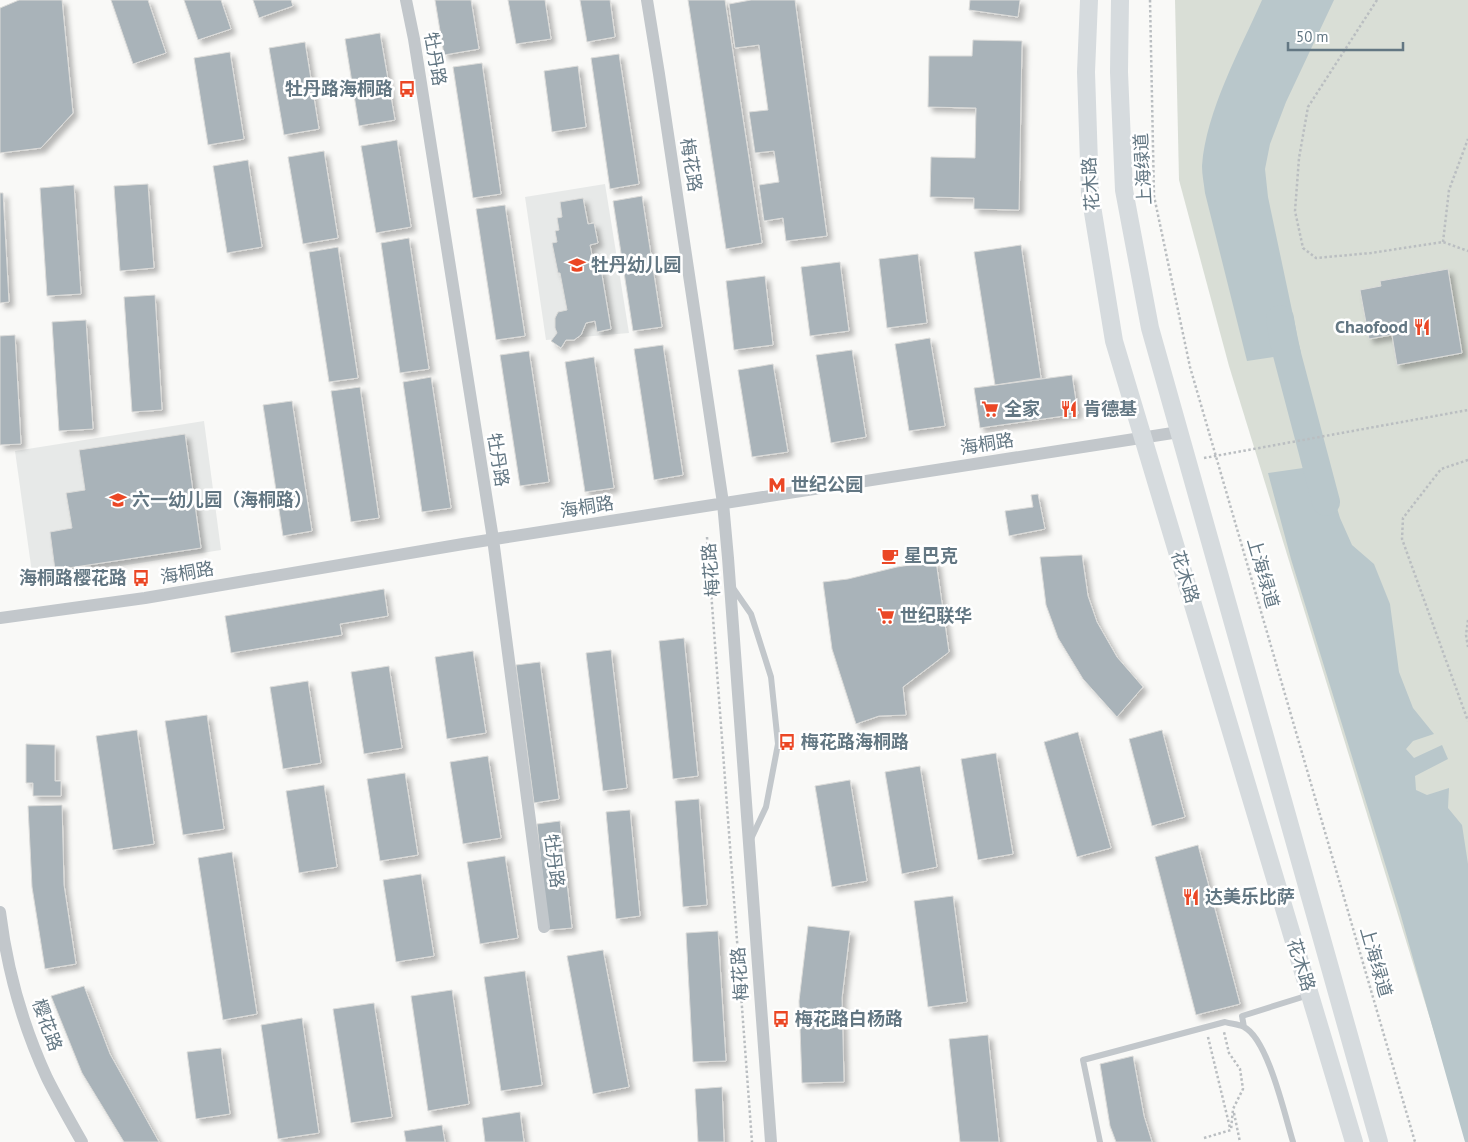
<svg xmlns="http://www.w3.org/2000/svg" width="1468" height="1142" viewBox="0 0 1468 1142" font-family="'PT Sans','Noto Sans SC',sans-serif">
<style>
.built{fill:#e7e9e8}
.green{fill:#d9ded6}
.water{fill:#b9c7cb}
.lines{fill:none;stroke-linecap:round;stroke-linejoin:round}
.river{stroke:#b9c7cb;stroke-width:28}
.building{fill:#a9b3b9;stroke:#dbdbd9;filter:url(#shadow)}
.path{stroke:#babec1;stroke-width:2.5;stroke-dasharray:2.5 2.5;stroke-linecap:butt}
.lane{stroke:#c2c7cb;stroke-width:6}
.street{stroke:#c2c7cb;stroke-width:12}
.secondary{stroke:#d6dbde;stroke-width:18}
.labels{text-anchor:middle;stroke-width:5;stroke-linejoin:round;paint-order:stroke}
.street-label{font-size:18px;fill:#637783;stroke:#fff}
.poi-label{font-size:18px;font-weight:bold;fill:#637783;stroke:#fff;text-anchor:start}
</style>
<defs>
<filter id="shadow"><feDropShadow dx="4.5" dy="4.5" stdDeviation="2.5" flood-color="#0004"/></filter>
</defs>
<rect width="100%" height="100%" fill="#f9f9f7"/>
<path class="built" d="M605,184L629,333L546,340L525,197Z
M204,421L221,550L33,580L15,451Z"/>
<path class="green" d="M1175,0H1468V1142L1229,366L1179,180Z"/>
<path class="water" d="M1262,0H1334L1286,102L1270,144L1265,169L1268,197L1301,353L1247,361L1205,193C1204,184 1202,175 1202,166C1206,111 1240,50 1262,0Z
M1324,465L1340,518L1352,545L1374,564L1390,604L1399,672L1413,708L1434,734L1413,741L1406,749L1414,758L1442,745L1448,759L1415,776L1416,790L1427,795L1449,788L1448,808L1462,825L1468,864V1142H1465L1399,909L1291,559L1268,473Z"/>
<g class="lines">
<path class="river" d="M1280,319L1284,343L1326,502"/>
</g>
<path class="building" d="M19,0H62L73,113L41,148L0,153V8Z
M111,0H148L166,53L133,64Z
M184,0H221L231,29L198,40Z
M253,0H291L293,6L259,18Z
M435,0H471L479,49L444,55Z
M508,0H545L551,39L516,44Z
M580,0H610L615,37L587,42Z
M688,0H725L762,243L726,249Z
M751,0H795L827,236L786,241L783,218L764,221L759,185L779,182L774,151L755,153L749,112L768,110L759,45L735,48L729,4Z
M970,0H1020L1018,17L969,10Z
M380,33L395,120L359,126L345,39Z
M973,40L1022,41L1019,210L974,209V198L930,197L931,157L975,158L976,108L928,107L929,56H972Z
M305,42L319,129L284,135L269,48Z
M230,52L244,139L208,145L194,58Z
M619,54L639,184L610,189L591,58Z
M482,63L501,194L473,198L453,67Z
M578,66L586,127L552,132L544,71Z
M397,140L411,227L376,233L361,146Z
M324,151L338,238L303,244L288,157Z
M248,160L262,247L227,253L213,166Z
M148,184L154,268L120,271L114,186Z
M74,185L81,294L47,296L40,188Z
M0,193H3L9,302L0,303Z
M642,196L662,327L633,331L613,201Z
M583,198L588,224L594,223L598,243L590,245L595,270L601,269L611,329L597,332L595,321L586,323L581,335L574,340H566L561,348L551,341L557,333L555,328V318L558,312L567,310L560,273H558L552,243L557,242L555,231L559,230L557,218L562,217L560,202Z
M505,205L525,336L496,340L476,209Z
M409,238L429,369L400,373L381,243Z
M1021,245L1041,378L995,385L974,252Z
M338,247L358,378L329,382L309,252Z
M918,254L927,323L887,328L879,259Z
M840,262L849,331L810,336L801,267Z
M1448,269L1462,353L1397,365L1392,335L1369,339L1360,290L1381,286L1380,281Z
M765,276L773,345L734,350L726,281Z
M155,295L162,410L132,412L124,297Z
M86,320L93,429L59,431L52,322Z
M15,335L21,444L0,445V336Z
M930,338L945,426L909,431L895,344Z
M663,345L683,475L654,480L634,349Z
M852,350L866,437L831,443L816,355Z
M529,351L549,482L520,486L500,355Z
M594,357L614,488L585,492L565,362Z
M773,364L788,452L752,457L738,370Z
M1072,375L1078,414L980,428L974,388Z
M431,377L451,508L422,512L403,382Z
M360,387L379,518L351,522L331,391Z
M292,401L312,531L283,536L263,405Z
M185,434L201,548L55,570L50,532L72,528L66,493L85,490L79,450Z
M1038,494L1045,529L1009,536L1005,511L1033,507L1031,495Z
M1082,555L1088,596L1097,622L1117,657L1143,687L1117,717L1083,679L1058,638L1046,605L1040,557Z
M936,561L949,652L903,687L906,715L879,716L856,724L832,649L823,582L848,579L897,567Z
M384,589L388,616L340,624L342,635L231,653L225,616Z
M684,638L698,776L673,779L659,641Z
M611,650L627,788L603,791L586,653Z
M473,651L486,733L447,739L435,657Z
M540,662L559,799L534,803L516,665Z
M389,666L402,748L364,754L351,672Z
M308,681L321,763L283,769L270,687Z
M207,715L224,829L183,835L165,721Z
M137,730L154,844L113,850L96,736Z
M1162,730L1185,817L1152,826L1129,739Z
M1078,732L1111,848L1077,857L1044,742Z
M26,744L55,745V781H61V796H33V783H26Z
M996,753L1013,854L978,860L961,759Z
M488,756L501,838L463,844L450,762Z
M920,766L937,867L902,874L885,772Z
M405,773L418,855L380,861L367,779Z
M850,780L867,881L832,887L815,786Z
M324,785L337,867L299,873L286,791Z
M699,799L707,905L683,907L675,801Z
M62,805L64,885L76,964L45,969L32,887L28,806Z
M630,810L640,916L616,919L606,812Z
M560,821L572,928L548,930L537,824Z
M1198,845L1240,1004L1196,1015L1155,857Z
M232,852L257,1014L223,1020L198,858Z
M505,856L518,938L480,944L467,862Z
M421,874L434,956L396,962L383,880Z
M953,896L967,1002L928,1007L914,901Z
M808,926L850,931L842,998L844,1082L802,1083L799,1001Z
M718,931L726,1061L693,1062L686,933Z
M603,950L629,1087L593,1094L567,956Z
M525,971L542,1085L501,1091L484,977Z
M84,986L110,1054L159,1142H124L82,1073L51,996Z
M452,990L469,1104L428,1111L411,996Z
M374,1003L392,1117L351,1123L333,1009Z
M302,1018L319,1133L278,1139L261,1025Z
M988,1035L999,1142H960L949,1039Z
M221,1048L230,1114L196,1119L187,1052Z
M1133,1056L1144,1116L1152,1142H1116L1110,1126L1100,1064Z
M722,1087L724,1142H698L695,1089Z
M520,1112L524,1142H485L482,1118Z
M442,1125L445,1142H406L404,1131Z"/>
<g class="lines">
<path class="path" d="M1150,0L1154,196L1190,367L1415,1142
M1377,0L1308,107L1299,158L1295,211L1303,248L1316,258L1371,253L1443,242L1468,251
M1443,242L1449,190L1468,139
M1204,458L1468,410
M1468,460L1441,469L1403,518L1402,539L1468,721
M707,537L752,1142
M1468,620L1466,635L1468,647
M1208,1037L1230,1128
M1234,1113L1240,1142
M1204,1138L1231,1130L1233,1109L1243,1089L1240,1069L1229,1053L1224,1032"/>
<path class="lane" d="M733,588L751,614L771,677L778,744L766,807L751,839
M1244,1027L1242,1016L1309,995
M1100,1142L1083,1060L1225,1022C1231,1024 1239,1024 1244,1027C1268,1039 1285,1116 1293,1142"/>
<path class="street" d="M406,0L414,39L493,539L544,927
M647,0L659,74L723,503L728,558L771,1142
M0,618L145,598L463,544L1179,432
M0,912C7,969 23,1026 47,1078C58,1100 70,1121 82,1142"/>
<path class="secondary" d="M1089,0L1086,72L1090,194L1114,341L1354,1142
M1120,0L1119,72L1124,190L1150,328L1379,1142"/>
</g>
<defs>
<g id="bus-bare" transform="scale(1.35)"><path d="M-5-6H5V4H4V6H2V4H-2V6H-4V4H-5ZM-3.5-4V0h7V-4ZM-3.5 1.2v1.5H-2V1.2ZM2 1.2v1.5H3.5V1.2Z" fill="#eb4725" stroke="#fff" stroke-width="2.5" paint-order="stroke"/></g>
<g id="school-bare" transform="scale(1.35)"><path d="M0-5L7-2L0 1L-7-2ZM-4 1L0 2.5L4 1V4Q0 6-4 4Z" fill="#eb4725" stroke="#fff" stroke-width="2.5" paint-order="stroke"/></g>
<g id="restaurant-bare" transform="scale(1.35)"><path d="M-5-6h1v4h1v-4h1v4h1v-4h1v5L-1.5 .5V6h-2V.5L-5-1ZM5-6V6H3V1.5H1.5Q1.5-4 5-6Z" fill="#eb4725" stroke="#fff" stroke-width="2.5" paint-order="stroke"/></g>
<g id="supermarket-bare" transform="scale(1.35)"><path d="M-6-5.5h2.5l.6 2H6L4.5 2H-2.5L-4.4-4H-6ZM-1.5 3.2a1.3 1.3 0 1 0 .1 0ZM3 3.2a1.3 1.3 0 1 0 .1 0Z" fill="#eb4725" stroke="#fff" stroke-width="2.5" paint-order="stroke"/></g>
<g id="metro-bare" transform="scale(1.35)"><path d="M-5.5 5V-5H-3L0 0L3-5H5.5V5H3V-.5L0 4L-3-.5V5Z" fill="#eb4725" stroke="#fff" stroke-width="2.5" paint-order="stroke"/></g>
<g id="cafe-bare" transform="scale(1.35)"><path d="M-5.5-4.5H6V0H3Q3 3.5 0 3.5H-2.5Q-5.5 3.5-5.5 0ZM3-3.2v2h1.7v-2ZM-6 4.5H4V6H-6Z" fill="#eb4725" stroke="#fff" stroke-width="2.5" paint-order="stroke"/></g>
</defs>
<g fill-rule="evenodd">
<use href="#bus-bare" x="407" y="89"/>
<use href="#school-bare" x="577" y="265"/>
<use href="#restaurant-bare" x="1422" y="327"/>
<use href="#supermarket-bare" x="990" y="409"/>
<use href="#restaurant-bare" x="1069" y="409"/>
<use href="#metro-bare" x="777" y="485"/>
<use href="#school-bare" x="118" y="500"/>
<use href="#cafe-bare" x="890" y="556"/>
<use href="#bus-bare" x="141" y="578"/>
<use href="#supermarket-bare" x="886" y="616"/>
<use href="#bus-bare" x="787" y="742"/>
<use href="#restaurant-bare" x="1191" y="897"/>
<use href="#bus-bare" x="781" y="1019"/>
</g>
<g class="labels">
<g class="street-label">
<text transform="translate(435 59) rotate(80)" y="6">牡丹路</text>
<text transform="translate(691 165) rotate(81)" y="6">梅花路</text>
<text transform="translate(1143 169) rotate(-93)" y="6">上海绿道</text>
<text transform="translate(1091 184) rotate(-94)" y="6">花木路</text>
<text transform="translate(987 444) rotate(-9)" y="6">海桐路</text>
<text transform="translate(498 460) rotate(81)" y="6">牡丹路</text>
<text transform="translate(587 507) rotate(-9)" y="6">海桐路</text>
<text transform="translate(711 570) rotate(-95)" y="6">梅花路</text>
<text transform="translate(187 573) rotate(-10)" y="6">海桐路</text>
<text transform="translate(1263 573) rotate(74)" y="6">上海绿道</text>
<text transform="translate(1185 577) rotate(73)" y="6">花木路</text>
<text transform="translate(554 861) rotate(83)" y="6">牡丹路</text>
<text transform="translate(1376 962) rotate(74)" y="6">上海绿道</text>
<text transform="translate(1301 965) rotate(73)" y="6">花木路</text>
<text transform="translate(740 974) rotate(-94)" y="6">梅花路</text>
<text transform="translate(47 1025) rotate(70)" y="6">樱花路</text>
</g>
<g class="poi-label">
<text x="393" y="95" text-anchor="end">牡丹路海桐路</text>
<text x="591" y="271">牡丹幼儿园</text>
<text x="1408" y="333" text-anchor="end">Chaofood</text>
<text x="1004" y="415">全家</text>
<text x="1083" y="415">肯德基</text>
<text x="791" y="491">世纪公园</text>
<text x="132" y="506">六一幼儿园（海桐路）</text>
<text x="904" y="562">星巴克</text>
<text x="127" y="584" text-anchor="end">海桐路樱花路</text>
<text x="900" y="622">世纪联华</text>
<text x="801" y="748">梅花路海桐路</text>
<text x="1205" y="903">达美乐比萨</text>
<text x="795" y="1025">梅花路白杨路</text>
</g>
</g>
<path d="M1288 42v8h115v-8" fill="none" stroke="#637783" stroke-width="2.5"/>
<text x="1296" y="42" font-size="15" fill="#637783" stroke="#ffffff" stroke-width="4" paint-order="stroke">50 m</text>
</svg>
